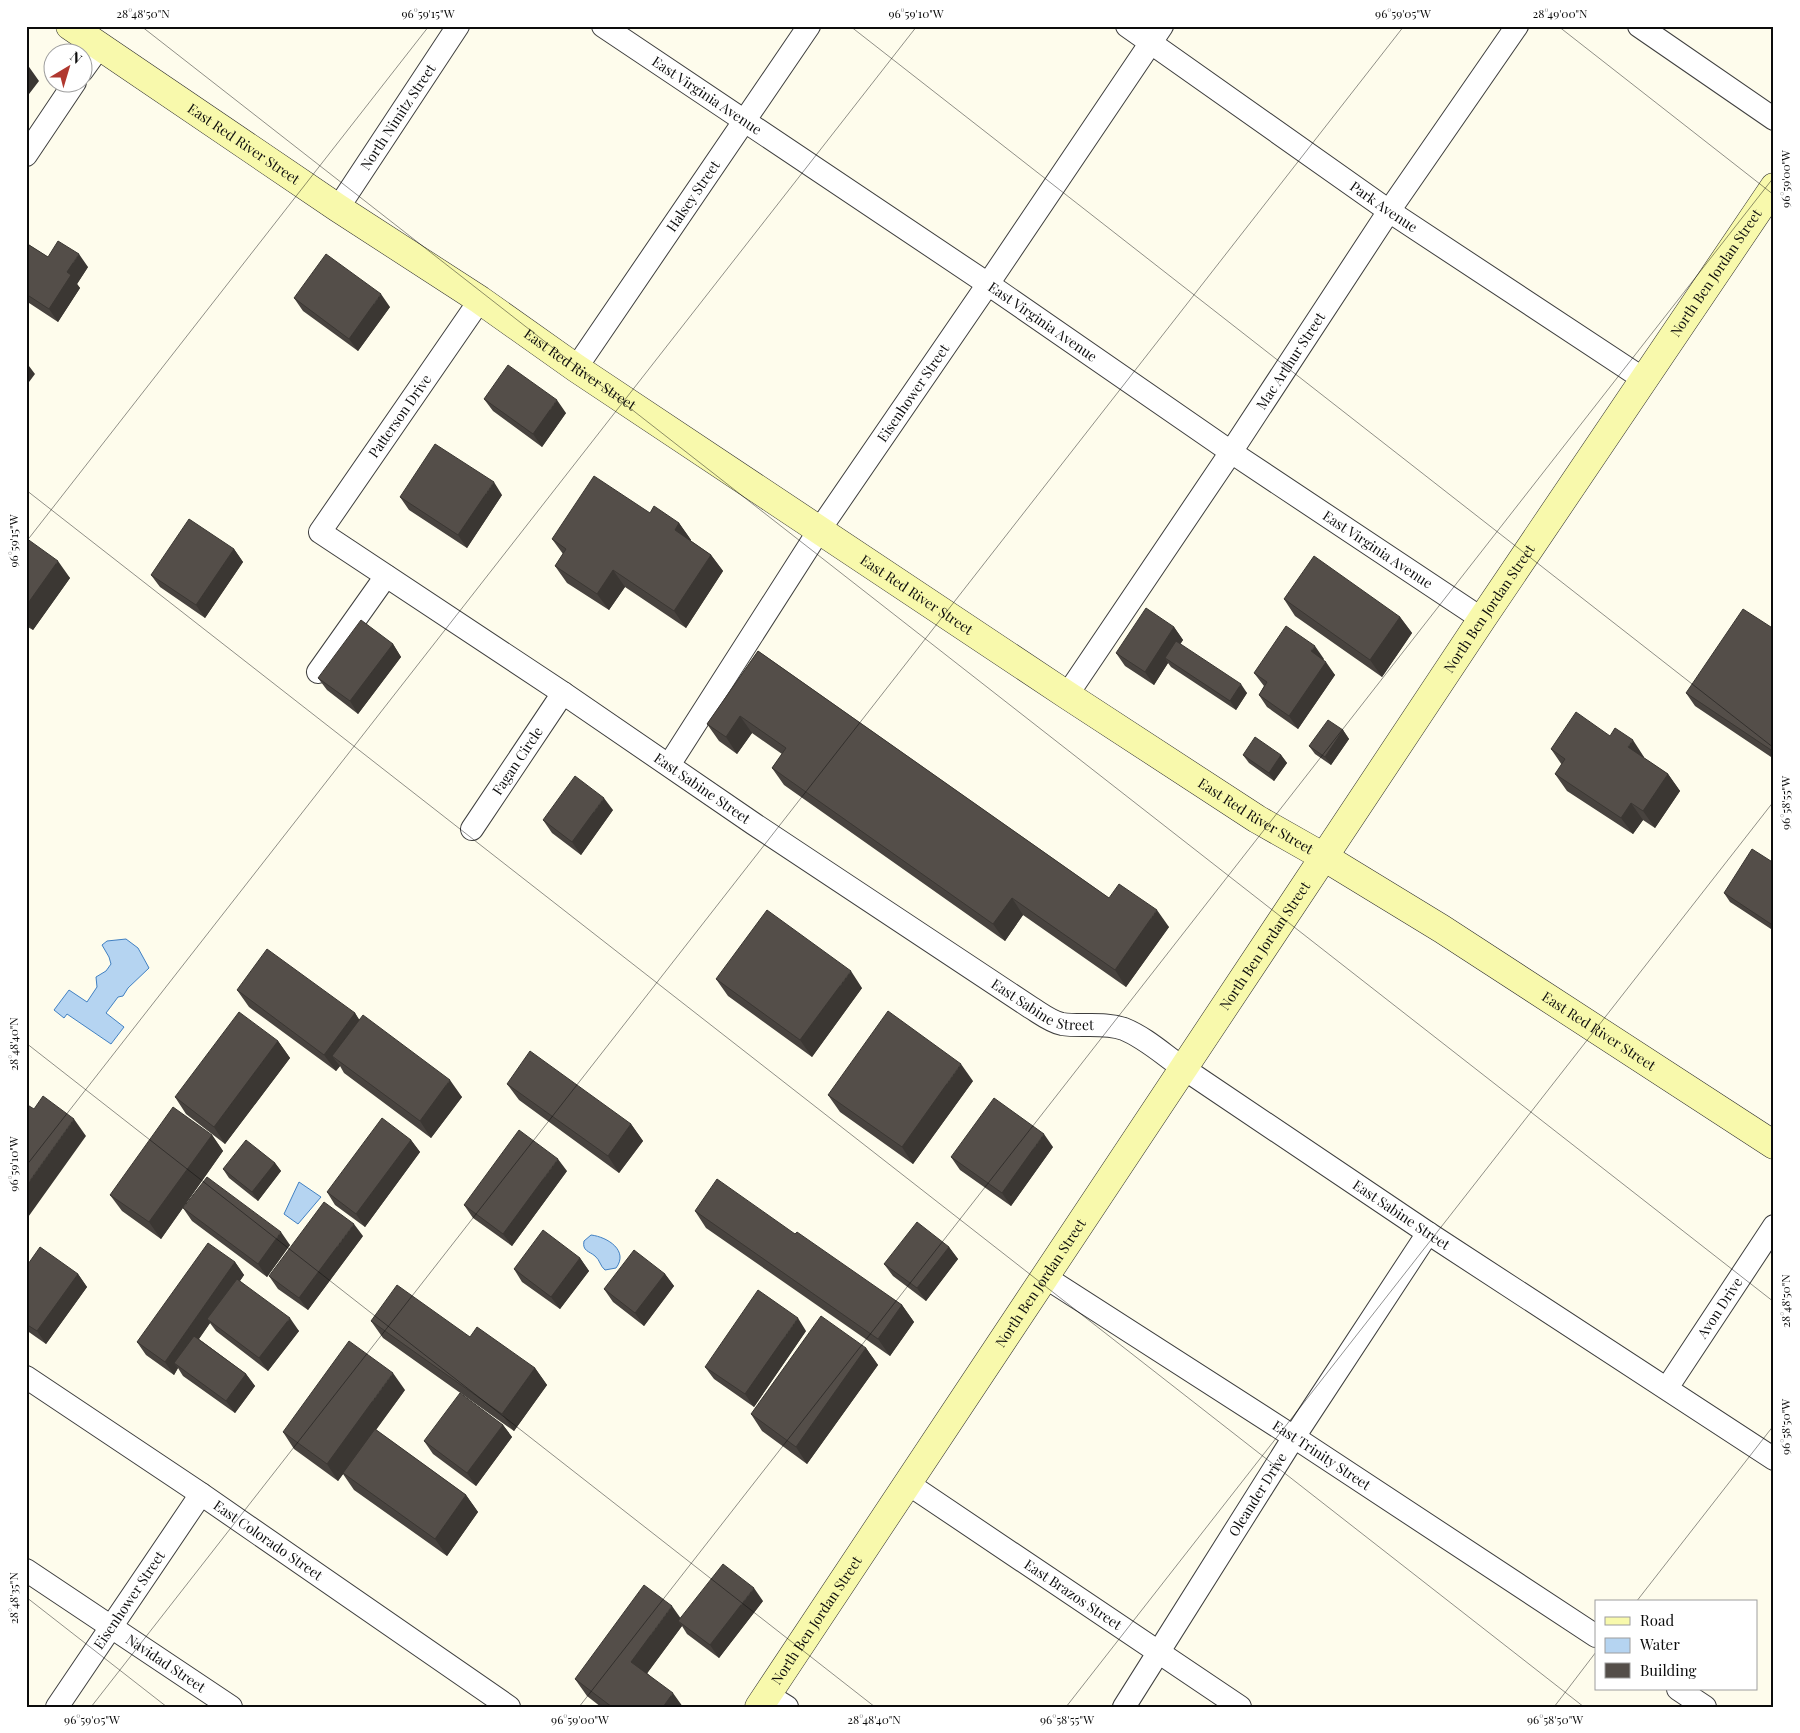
<svg xmlns="http://www.w3.org/2000/svg" width="1800" height="1733" viewBox="0 0 1800 1733" font-family="'Playfair Display',serif">
<style>
.water{fill:#b5d4f1;stroke:#4180c2}
.lines{fill:none;stroke-linecap:round;stroke-linejoin:round}
.street-casing{stroke:#3f3f3f;stroke-width:24}
.secondary-casing{stroke:#2e2e2e;stroke-width:29}
.street{stroke:#fff;stroke-width:22}
.secondary{stroke:#f8f9ac;stroke-width:28}
.wall{fill:#48433f}
.shaded-wall{fill:#3b3733}
.building{fill:#544e49;stroke:#3b3733}
.ticks{fill:none;stroke:#0c0c0c;stroke-width:1;stroke-opacity:0.45}
.labels{text-anchor:middle;stroke-width:5;stroke-linejoin:round;paint-order:stroke}
.street-label{font-size:14px;fill:#0c0c0c;stroke:#fff}
.neatline{fill:none;stroke:#0c0c0c;stroke-width:2}
.ticks-label{font-size:12px;text-anchor:middle;fill:#0c0c0c}
</style>
<rect width="100%" height="100%" fill="#fefcec"/>
<path class="water" d="M126,939L138,948L149,968L128,988L123,996L118,997L106,1013L124,1027L111,1044L67,1014L64,1018L54,1010L69,990L87,1002L97,987L96,977L106,971L111,964L109,957L102,945L107,941Z
M299,1182L321,1197L298,1224L284,1214Z
M591,1235C608,1237 629,1251 616,1268L605,1270C600,1266 600,1260 595,1256C589,1251 582,1251 584,1241Z"/>
<g class="lines">
<g class="street-casing">
<g id="street">
<path id="s1" d="M603,26L988,284L1231,452L1482,619"/>
<path id="s2" d="M1127,26L1389,211L1645,380"/>
<path d="M1639,26L1774,119"/>
<path d="M82,71L100,46"/>
<path d="M26,155L75,82"/>
<path id="s3" d="M338,208L458,26"/>
<path id="s4" d="M480,300L320,532L563,693L754,824L1030,1007C1040,1013 1051,1022 1062,1024C1082,1027 1104,1022 1124,1029C1146,1038 1164,1055 1183,1068L1428,1233L1774,1459"/>
<path id="s5" d="M576,368L809,26"/>
<path d="M318,672L386,576"/>
<path id="s6" d="M1067,695L1231,452L1389,211L1517,26"/>
<path id="s7" d="M669,765L820,529L988,284L1162,26"/>
<path id="s8" d="M472,829L563,693"/>
<path id="s9" d="M1045,1277L1294,1437L1596,1636"/>
<path id="s10" d="M26,1377L201,1494L509,1707"/>
<path id="s11" d="M1667,1388L1774,1226"/>
<path id="s12" d="M907,1483L1240,1707"/>
<path id="s13" d="M26,1570L231,1707"/>
<path d="M1678,1689L1705,1707"/>
<path d="M768,1695L787,1707"/>
<path id="s14" d="M57,1707L201,1494"/>
<path id="s15" d="M1124,1707L1294,1437L1428,1233"/>
</g>
</g>
<g class="secondary-casing">
<g id="secondary">
<path id="s16" d="M70,26L338,208L480,300L576,368L1067,695L1257,819L1324,857L1442,929L1774,1145"/>
<path id="s17" d="M759,1707L1482,619L1774,187"/>
</g>
</g>
<use href="#street" class="street"/>
<use href="#secondary" class="secondary"/>
</g>
<path class="wall" d="M26,243L48,257L88,267L77,284L80,288L58,322L26,301Z
M294,298L390,307L358,351L303,311Z
M484,399L566,413L542,447L493,411Z
M502,495L467,548L409,510L400,497Z
M650,513L679,523L691,540V541L711,555L723,571L686,628L625,587L609,610L567,583L555,566L563,554L552,539Z
M26,538L70,578L33,630L26,626Z
M234,549L243,562L205,618L160,587L151,575Z
M1284,599L1400,617L1412,633L1382,677L1295,616Z
M1174,627L1183,640L1180,644L1247,693L1236,710L1171,667L1168,663L1154,685L1125,666L1116,653Z
M1774,629V759L1695,706L1686,693Z
M393,644L401,657L358,714L327,690L318,678Z
M758,651L1109,898L1169,927L1126,987L1023,915L1005,941L784,785L772,768L782,754L752,733L737,754L719,741L707,724Z
M1324,659L1323,660L1335,675L1298,729L1267,707L1259,695L1264,686L1254,673Z
M1343,730L1349,739L1331,765L1315,754L1309,746Z
M1610,736L1644,757V758L1668,774L1680,791L1655,828L1643,820L1633,834L1567,791L1555,774L1562,765L1551,749Z
M1243,755H1281L1287,763L1274,781L1249,763Z
M613,810L581,855L552,833L543,820Z
M1774,863V931L1730,902L1724,893Z
M716,979L862,988L812,1057L728,996Z
M237,990L355,1013L359,1020L462,1097L431,1138L344,1073L340,1066L336,1071L249,1007Z
M278,1041L290,1058L225,1144L186,1114L175,1097Z
M973,1081L913,1164L840,1112L828,1095Z
M507,1084L631,1124L643,1141L619,1173L519,1100Z
M212,1135L223,1151L161,1239L122,1211L110,1195Z
M411,1140L420,1152L365,1227L335,1205L327,1192Z
M1053,1147L1011,1206L960,1170L951,1157Z
M275,1163L281,1171L258,1201L229,1178L223,1169Z
M567,1171L512,1246L473,1218L464,1205Z
M183,1208L290,1245L267,1277L192,1221Z
M695,1211L795,1234L902,1305L914,1322L890,1356L706,1228Z
M363,1236L308,1310L278,1289L269,1276Z
M949,1247L958,1259L926,1301L893,1276L884,1264Z
M580,1258L589,1271L560,1309L522,1282L514,1269Z
M235,1262L244,1275L240,1281L299,1331L268,1371L216,1331L210,1323L199,1339L246,1374L255,1386L235,1413L183,1376L178,1368L174,1375L146,1355L137,1342Z
M26,1267L78,1274L87,1287L46,1344L26,1330Z
M665,1274L674,1286L644,1326L613,1302L604,1289Z
M371,1321L470,1337L535,1368L547,1385L514,1431L383,1338Z
M806,1331L754,1407L714,1379L705,1367Z
M866,1348L878,1365L807,1464L762,1431L751,1414Z
M405,1390L376,1430L466,1495L478,1512L447,1556L354,1490L343,1474L338,1481L294,1449L283,1432Z
M503,1425L512,1437L476,1486L433,1454L424,1441Z
M763,1601L719,1658L687,1634L682,1626L647,1673L683,1707H601L587,1696L575,1679L680,1618Z"/>
<path class="shaded-wall" d="M27,64L39,81L26,98V66Z
M79,254L88,267L77,284L80,288L58,322L49,309L67,272Z
M381,294L390,307L358,351L349,339Z
M26,362L35,374L26,386Z
M557,400L566,413L542,447L533,434Z
M494,482L502,495L467,548L458,535Z
M679,523L691,540L686,547L675,530Z
M234,549L243,562L205,618L196,605Z
M711,555L723,571L686,628L674,611Z
M58,561L70,578L33,630L26,621V606Z
M613,570L625,587L609,610L597,594Z
M1400,617L1412,633L1382,677L1370,660Z
M1174,627L1183,640L1169,661L1165,658L1168,663L1154,685L1145,672Z
M393,644L401,657L358,714L350,701Z
M1315,646L1324,659L1320,664L1311,651Z
M1326,662L1335,675L1298,729L1289,716Z
M1241,684L1247,693L1236,710L1230,701Z
M740,716L752,733L737,754L726,737Z
M1343,730L1349,739L1331,765L1325,757Z
M1633,740L1644,757L1640,764L1628,747Z
M1281,755L1287,763L1274,781L1269,773Z
M1668,774L1680,791L1655,828L1643,811Z
M604,798L613,810L581,855L572,842Z
M1631,803L1643,820L1633,834L1621,818Z
M1012,898L1023,915L1005,941L993,924Z
M1157,910L1169,927L1126,987L1115,970Z
M851,971L862,988L812,1057L800,1040Z
M355,1013L366,1030L332,1056L340,1066L336,1071L324,1055Z
M278,1041L290,1058L225,1144L214,1127Z
M961,1064L973,1081L913,1164L902,1147Z
M450,1080L462,1097L431,1138L420,1121Z
M74,1119L86,1136L26,1220V1186Z
M631,1124L643,1141L619,1173L608,1156Z
M1044,1134L1053,1147L1011,1206L1002,1193Z
M212,1135L223,1151L161,1239L149,1222Z
M411,1140L420,1152L365,1227L356,1214Z
M558,1159L567,1171L512,1246L503,1234Z
M275,1163L281,1171L258,1201L252,1192Z
M354,1224L363,1236L308,1310L299,1298Z
M281,1232L290,1245L267,1277L258,1264Z
M949,1247L958,1259L926,1301L917,1288Z
M580,1258L589,1271L560,1309L551,1297Z
M235,1262L244,1275L211,1322L207,1319L210,1323L179,1367L174,1363L178,1368L174,1375L165,1362Z
M78,1274L87,1287L46,1344L37,1331Z
M665,1274L674,1286L644,1326L635,1313Z
M902,1305L914,1322L890,1356L878,1339Z
M290,1318L299,1331L268,1371L259,1358Z
M798,1318L806,1331L754,1407L745,1394Z
M866,1348L878,1365L807,1464L796,1447Z
M535,1368L547,1385L514,1431L502,1414Z
M393,1373L405,1390L338,1481L327,1464Z
M246,1374L255,1386L235,1413L226,1401Z
M503,1425L512,1437L476,1486L467,1473Z
M466,1495L478,1512L447,1556L435,1539Z
M754,1588L763,1601L719,1658L710,1645Z
M672,1606L684,1623L678,1621L682,1626L643,1679L631,1662Z
M673,1693L683,1707H663Z"/>
<path class="building" d="M58,241L79,254L67,272L71,275L49,309L26,294V243L48,257Z
M326,254L381,294L349,339L294,298Z
M508,365L557,400L533,434L484,399Z
M435,444L494,482L458,535L400,497Z
M594,476L650,513L654,506L679,523L675,530L711,555L674,611L613,570L597,594L555,566L566,549L552,539Z
M189,519L234,549L196,605L151,575Z
M26,538L58,561L26,606Z
M1314,556L1400,617L1370,660L1284,599Z
M1146,608L1174,627L1145,672L1116,653Z
M1743,609L1774,629V752L1686,693Z
M361,620L393,644L350,701L318,678Z
M1286,626L1315,646L1311,651L1326,662L1289,716L1259,695L1267,682L1254,673Z
M1176,641L1241,684L1230,701L1165,658Z
M758,651L1109,898L1119,884L1157,910L1115,970L1012,898L993,924L772,768L786,748L740,716L726,737L707,724Z
M1576,712L1610,736L1615,728L1633,740L1628,747L1668,774L1643,811L1631,803L1621,818L1555,774L1565,759L1551,749Z
M1328,720L1343,730L1325,757L1309,746Z
M1255,737L1281,755L1269,773L1243,755Z
M575,776L604,798L572,842L543,820Z
M1752,849L1774,863V926L1724,893Z
M767,910L851,971L800,1040L716,979Z
M267,949L355,1013L324,1055L237,990Z
M888,1011L961,1064L902,1147L828,1095Z
M239,1012L278,1041L214,1127L175,1097Z
M363,1015L450,1080L420,1121L332,1056Z
M530,1051L631,1124L608,1156L507,1084Z
M43,1096L74,1119L26,1186V1104L34,1109Z
M994,1098L1044,1134L1002,1193L951,1157Z
M173,1107L212,1135L149,1222L110,1195Z
M382,1118L411,1140L356,1214L327,1192Z
M519,1130L558,1159L503,1234L464,1205Z
M246,1140L275,1163L252,1192L223,1169Z
M207,1177L281,1232L258,1264L183,1208Z
M717,1179L795,1234L797,1232L902,1305L878,1339L695,1211Z
M324,1202L354,1224L299,1298L269,1276Z
M917,1222L949,1247L917,1288L884,1264Z
M543,1230L580,1258L551,1297L514,1269Z
M208,1243L235,1262L165,1362L137,1342Z
M40,1247L78,1274L37,1331L26,1324V1267Z
M634,1250L665,1274L635,1313L604,1289Z
M237,1279L290,1318L259,1358L207,1319Z
M397,1285L470,1337L477,1327L535,1368L502,1414L371,1321Z
M758,1290L798,1318L745,1394L705,1367Z
M821,1316L866,1348L796,1447L751,1414Z
M194,1336L246,1374L226,1401L174,1363Z
M349,1341L393,1373L327,1464L283,1432Z
M460,1393L503,1425L467,1473L424,1441Z
M375,1429L466,1495L435,1539L343,1473Z
M723,1564L754,1588L710,1645L678,1621Z
M644,1585L672,1606L631,1662L673,1693L663,1707H612L575,1679Z"/>
<path class="ticks" d="M141,26L1774,1302M850,26L1774,748M1558,26L1774,195M26,490L1584,1707M26,542L429,26M26,1043L875,1707M26,1166L917,26M26,1597L167,1707M1636,1602L1774,1425M91,1707L1404,26M579,1707L1774,177M1066,1707L1774,801M1554,1707L1596,1652"/>
<g class="labels">
<g class="street-label">
<text dy="5" stroke="none"><textPath href="#s1" startOffset="125">East Virginia Avenue</textPath></text>
<text dy="5" stroke="none"><textPath href="#s3" startOffset="109">North Nimitz Street</textPath></text>
<text dy="5" stroke="none"><textPath href="#s16" startOffset="210">East Red River Street</textPath></text>
<text dy="5" stroke="none"><textPath href="#s5" startOffset="208">Halsey Street</textPath></text>
<text dy="5" stroke="none"><textPath href="#s2" startOffset="314">Park Avenue</textPath></text>
<text dy="5" stroke="none"><textPath href="#s17" startOffset="1724">North Ben Jordan Street</textPath></text>
<text dy="5" stroke="none"><textPath href="#s1" startOffset="530">East Virginia Avenue</textPath></text>
<text dy="5" stroke="none"><textPath href="#s6" startOffset="402">Mac Arthur Street</textPath></text>
<text dy="5" stroke="none"><textPath href="#s16" startOffset="615">East Red River Street</textPath></text>
<text dy="5" stroke="none"><textPath href="#s7" startOffset="445">Eisenhower Street</textPath></text>
<text transform="translate(400 416) rotate(-55)" y="5">Patterson Drive</text>
<text dy="5" stroke="none"><textPath href="#s1" startOffset="935">East Virginia Avenue</textPath></text>
<text dy="5" stroke="none"><textPath href="#s16" startOffset="1020">East Red River Street</textPath></text>
<text dy="5" stroke="none"><textPath href="#s17" startOffset="1319">North Ben Jordan Street</textPath></text>
<text dy="5" stroke="none"><textPath href="#s8" startOffset="82">Fagan Circle</textPath></text>
<text dy="5" stroke="none"><textPath href="#s4" startOffset="742">East Sabine Street</textPath></text>
<text dy="5" stroke="none"><textPath href="#s16" startOffset="1425">East Red River Street</textPath></text>
<text dy="5" stroke="none"><textPath href="#s17" startOffset="914">North Ben Jordan Street</textPath></text>
<text dy="5" stroke="none"><textPath href="#s4" startOffset="1148">East Sabine Street</textPath></text>
<text dy="5" stroke="none"><textPath href="#s16" startOffset="1830">East Red River Street</textPath></text>
<text dy="5" stroke="none"><textPath href="#s4" startOffset="1569">East Sabine Street</textPath></text>
<text dy="5" stroke="none"><textPath href="#s17" startOffset="509">North Ben Jordan Street</textPath></text>
<text dy="5" stroke="none"><textPath href="#s11" startOffset="96">Avon Drive</textPath></text>
<text dy="5" stroke="none"><textPath href="#s9" startOffset="329">East Trinity Street</textPath></text>
<text dy="5" stroke="none"><textPath href="#s15" startOffset="251">Oleander Drive</textPath></text>
<text dy="5" stroke="none"><textPath href="#s10" startOffset="292">East Colorado Street</textPath></text>
<text dy="5" stroke="none"><textPath href="#s12" startOffset="200">East Brazos Street</textPath></text>
<text dy="5" stroke="none"><textPath href="#s14" startOffset="129">Eisenhower Street</textPath></text>
<text dy="5" stroke="none"><textPath href="#s17" startOffset="104">North Ben Jordan Street</textPath></text>
<text dy="5" stroke="none"><textPath href="#s13" startOffset="168">Navidad Street</textPath></text>
</g>
</g>
<rect width="1800" height="1733" fill="none" stroke="#ffffff" stroke-width="55"/>
<rect x="1595" y="1600" width="162" height="90" fill="#ffffff" stroke="#9e9e9e"/>
<rect x="1605" y="1617" width="25" height="8" fill="#f8f9ac" stroke="#9e9e9e"/>
<text x="1640" y="1626" font-size="15" fill="#0c0c0c">Road</text>
<rect x="1605" y="1638" width="25" height="15" fill="#b5d4f1" stroke="#9e9e9e"/>
<text x="1640" y="1650" font-size="15" fill="#0c0c0c">Water</text>
<rect x="1605" y="1663" width="25" height="15" fill="#544e49" stroke="#9e9e9e"/>
<text x="1640" y="1676" font-size="15" fill="#0c0c0c">Building</text>
<g transform="translate(68 68) rotate(38)"><circle r="24" fill="#ffffff" stroke="#9e9e9e"/>
<path d="M0-4L9 19L0 12L-9 19Z" fill="#b0382f"/>
<text y="-8" font-size="14" font-weight="bold" text-anchor="middle" fill="#0c0c0c">N</text>
</g>
<rect x="28" y="28" width="1744" height="1678" class="neatline"/>
<g class="ticks-label">
<text x="143" y="18">28°48'50"N</text>
<text x="428" y="18">96°59'15"W</text>
<text x="916" y="18">96°59'10"W</text>
<text x="1403" y="18">96°59'05"W</text>
<text x="1560" y="18">28°49'00"N</text>
<text transform="translate(1786 179) rotate(-90)" y="4">96°59'00"W</text>
<text transform="translate(14 541) rotate(-90)" y="4">96°59'15"W</text>
<text transform="translate(1786 803) rotate(-90)" y="4">96°58'55"W</text>
<text transform="translate(14 1044) rotate(-90)" y="4">28°48'40"N</text>
<text transform="translate(14 1164) rotate(-90)" y="4">96°59'10"W</text>
<text transform="translate(1786 1301) rotate(-90)" y="4">28°48'50"N</text>
<text transform="translate(1786 1427) rotate(-90)" y="4">96°58'50"W</text>
<text transform="translate(14 1598) rotate(-90)" y="4">28°48'35"N</text>
<text x="92" y="1724">96°59'05"W</text>
<text x="580" y="1724">96°59'00"W</text>
<text x="874" y="1724">28°48'40"N</text>
<text x="1067" y="1724">96°58'55"W</text>
<text x="1555" y="1724">96°58'50"W</text>
</g>
</svg>
